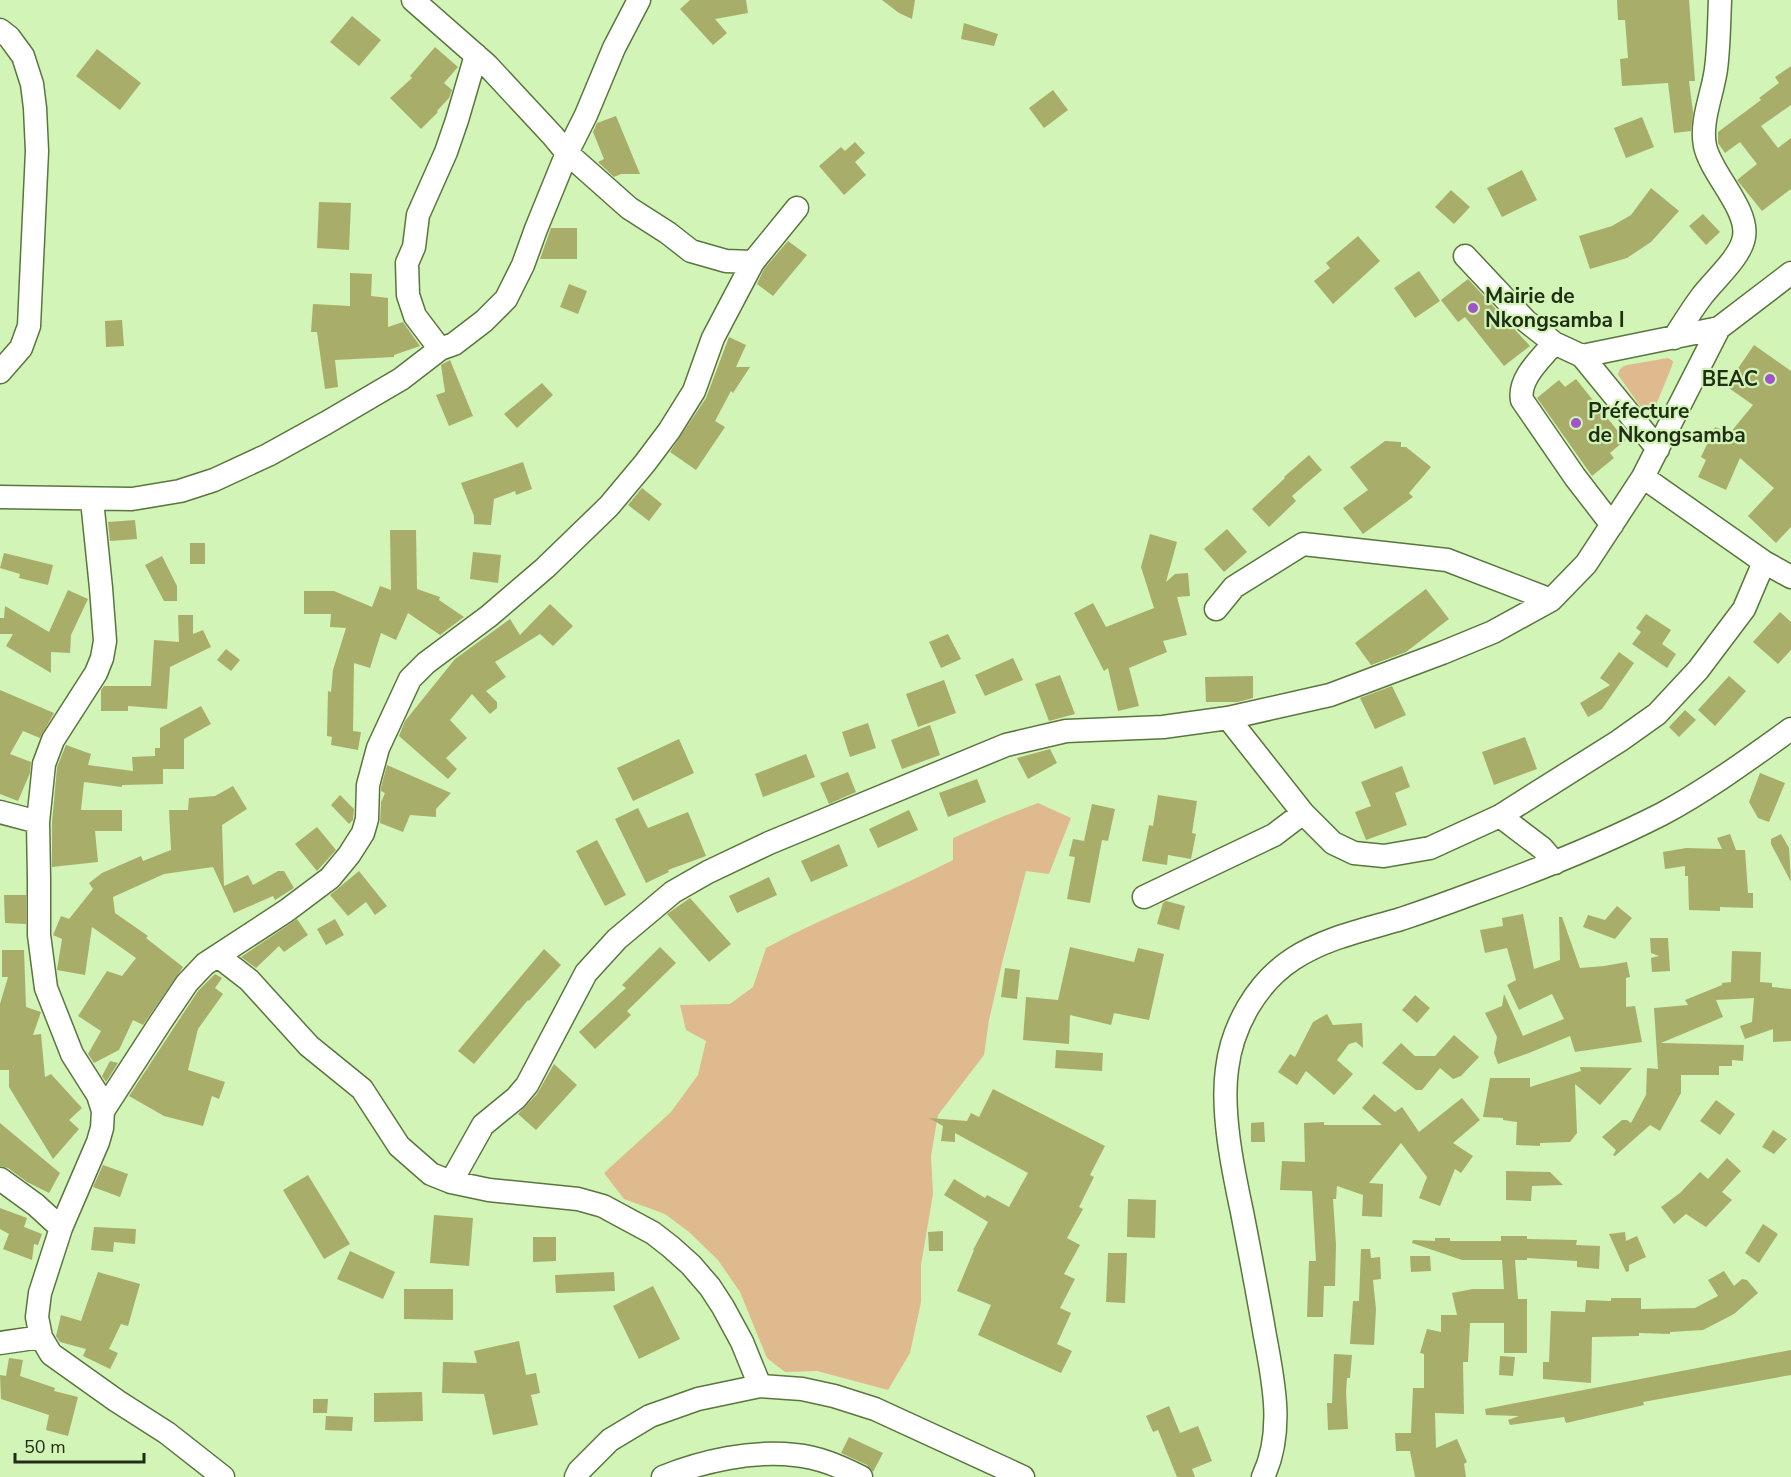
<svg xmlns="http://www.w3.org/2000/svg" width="1791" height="1477" viewBox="0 0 1791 1477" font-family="'Nunito Sans',sans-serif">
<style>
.green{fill:#dfba8e}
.building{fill:#a9ad6a}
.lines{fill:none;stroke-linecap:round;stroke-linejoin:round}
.minor-casing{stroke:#59763e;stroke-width:25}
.minor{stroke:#fff;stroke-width:22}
.poi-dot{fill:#9d55c8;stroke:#d2f4b6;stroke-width:2}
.labels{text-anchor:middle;stroke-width:4.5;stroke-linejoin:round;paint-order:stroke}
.poi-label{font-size:21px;font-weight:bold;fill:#212e16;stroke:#d2f4b6;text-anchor:start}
</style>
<rect width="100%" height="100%" fill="#d2f4b6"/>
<path class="green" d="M1668,358L1673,361L1672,366L1656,405L1652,409L1647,410L1641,407L1618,375C1619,369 1621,367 1627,365Z
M1038,803L1071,818L1049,874L1026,871L1003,959L989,1020L984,1055L938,1115L931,1156L933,1194L921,1265V1302L910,1353L888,1390L817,1371L785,1372L767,1358L740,1292L718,1260L689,1232L665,1214L624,1199L604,1173L671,1112L698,1075L706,1041L686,1030L680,1005L730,1004L753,987L766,948C827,915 892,892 953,860V838L999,818Z"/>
<path class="building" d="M690,0H746L748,13L715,19L727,33L713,45L680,9Z
M882,0H915L912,19L899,13Z
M1617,0H1689L1695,81H1689L1693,112L1691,131L1674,133L1668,83L1622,86L1620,59L1628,58L1625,20H1618Z
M352,16L381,40L359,66L330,42Z
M964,23L998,34L994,46L961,39Z
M435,47L458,67L444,83L452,90L449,98L437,111L438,112L421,129L390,98L412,78L410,76Z
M97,49L141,83L120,110L76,76Z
M1791,66V105L1761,126L1778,148L1791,138V189L1762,211L1737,180L1757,164L1740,142L1725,153L1718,143V132L1761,100L1759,98L1779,83L1775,77Z
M1053,90L1068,110L1044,128L1029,108Z
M616,116L640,174H621L614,177L598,162L604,159L593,132L597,123Z
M1642,117L1654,147L1626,158L1614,128Z
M855,142L865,153L855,162L866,175L844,195L819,166L841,147L845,151Z
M1522,170L1537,200L1502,217L1487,188Z
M1651,188L1679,211L1651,242L1627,258L1590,269L1579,236L1612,226L1631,215Z
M1451,190L1470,207L1454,224L1435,207Z
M319,202L351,203L349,250L317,248Z
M1703,214L1720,232L1706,245L1689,226Z
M551,228H577V259H540Z
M1358,236L1380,261L1333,304L1314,281L1330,268L1326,263Z
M788,241L807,255L773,296L757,284L764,269Z
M1419,271L1440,301L1415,318L1394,288Z
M350,273L372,274L371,296L388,298V327L403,322L420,346L394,355V357L335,360L338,387L325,389L317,332H311L313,304L350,306Z
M1468,279L1530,346L1504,366L1465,317L1458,322L1441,300Z
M569,284L587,291L578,314L560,307Z
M122,320L124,346L106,347L105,321Z
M729,337L746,345L736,367H750L733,393L731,391L715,421L725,427L696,470L670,452L706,398Z
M1754,345L1791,371V527L1776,543L1748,516L1774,488L1740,458L1726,490L1698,477L1706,460L1701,457L1715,427L1730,433L1753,405L1726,386Z
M450,360L473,416L449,426L436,395L445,392L441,365Z
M1576,379L1625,440L1610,453L1614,458L1592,476L1537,398L1559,380L1565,387Z
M542,383L553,395L517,428L504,414Z
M1385,441L1401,442V447H1406L1431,467L1409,493L1413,497L1363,534L1343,508L1368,490L1350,467Z
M1309,455L1322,470L1292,496L1296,501L1269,527L1252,509L1285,478L1284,477Z
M523,462L532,489L516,495L515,491L494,499L491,525L474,524V516L461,483Z
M642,488L662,504L649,521L628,505Z
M135,520L137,539L110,541L108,522Z
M1227,529L1247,552L1224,572L1204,549Z
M390,530H416L417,589L440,597L439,600L464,617L440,635L408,613L396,640L381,633L370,668L354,663L353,731L361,732L358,750L331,745L332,737L327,736L328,691L331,692L333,670L346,628L330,627L331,614H304V591H334L372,607L380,586L391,590Z
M1150,534L1177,542L1166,582L1175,574L1188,573L1190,596L1177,597L1187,635L1163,641L1167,652L1129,668L1139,706L1118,711L1108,668L1104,671L1074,613L1093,603L1106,627L1154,608L1141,567Z
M190,543H205V564H190Z
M473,552L501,555L498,583L470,579Z
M4,553L53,565L48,585L19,578L20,574L0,568Z
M162,556L177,586V601H164L145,565Z
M1426,589L1449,619L1406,652L1371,665L1355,643Z
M68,590L88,599L71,635L70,653L51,652V673L6,646L13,634H0V618H4L5,606L49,632Z
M550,604L573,626L553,646L540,634L495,662L506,677L486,691L497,702V708L490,714L472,694L450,720L467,738L446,758L457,769L448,779L399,736L405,721L455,659L510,619L520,635Z
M1780,612L1791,622V650L1778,664L1753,642Z
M1646,614L1671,630L1662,644L1676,654L1667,668L1632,644L1641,632L1636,628Z
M178,615H193V634L203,630L211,647L170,667L167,709L128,706V711H101V690L104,686H151L154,640L179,642Z
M948,634L961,659L941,668L929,642Z
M226,649L240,660L231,671L217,660Z
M1619,652L1634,663L1602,709L1588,717L1580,703L1610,685L1600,678Z
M1013,658L1023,680L985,696L975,675Z
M1060,675L1075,714L1049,721L1035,684Z
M1253,676V698L1238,702H1206L1205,677Z
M1729,676L1746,691L1715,726L1698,710Z
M944,680L956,713L918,727L906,694Z
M1392,686L1406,715L1375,729L1360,698Z
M0,690L54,713L40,738L23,731L10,754L31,762L30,773L18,801L0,794Z
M201,706L211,724L184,739V769H163V784L122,785V787L84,782L81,810H122V831H95L98,862L52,867V823L57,767L66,745L91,754L88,765L133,771L132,757L155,756V748H160V728Z
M1685,710L1696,720L1679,737L1669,727Z
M868,723L876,748L850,757L842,732Z
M930,725L940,755L902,769L891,740Z
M1525,737L1537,769L1494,785L1482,752Z
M679,739L694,773L633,801L617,768Z
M1050,749L1057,763L1028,779L1017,758Z
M806,754L815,777L763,797L755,774Z
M387,765L451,793L436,809V817L410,815L403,832L380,823L381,802L385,793L381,791V787Z
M1402,766L1410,787L1395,793L1407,825L1366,840L1355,812L1371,806L1361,782Z
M848,772L856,792L829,804L820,783Z
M1760,773L1785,783L1769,822L1758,818L1749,802Z
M977,779L986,802L948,817L939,793Z
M233,786L247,809L222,825L224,886L248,875L253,885L278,871H284L294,888L275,900L273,896L234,913L213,867L164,874L113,897L115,913L148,936L146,938L183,967L143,1025L133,1020L119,1050L94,1063L88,1054L101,1031L78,1016L107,971L122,976L136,958L92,927L85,975L57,970L62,939L53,935L61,916L69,919L93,889L89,883L102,873L141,856L143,861L171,850L169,810H188L189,798L215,796Z
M340,795L354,809L353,820L349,824L331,805Z
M1158,795L1197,801L1192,833L1196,834L1191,859L1168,855L1167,865L1142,861L1149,825L1153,826Z
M1092,804L1115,809L1108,841L1102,840L1090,903L1067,899L1075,857L1069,856L1073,839L1084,841Z
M638,808L648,828L688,812L706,856L668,870L669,872L646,883L615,819Z
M909,810L918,830L878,848L869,829Z
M317,827L336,850L317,871L295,844Z
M1730,834L1736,850H1745L1748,893H1753V908L1720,907V911L1689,910L1688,876H1685V866L1665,869L1663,852L1686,848L1722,849L1717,838Z
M1781,834L1789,848L1791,882L1771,844V839Z
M597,840L626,895L605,906L576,851Z
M839,844L848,866L811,882L801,861Z
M359,871L387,906L375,915L366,902L348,916L330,895Z
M769,877L777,895L737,913L729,896Z
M4,895H26V924L5,923Z
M690,898L731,944L709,962L667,914Z
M1166,901L1185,906L1179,930L1157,924L1163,903Z
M1617,906L1632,918L1615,939L1583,927L1588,915L1605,920Z
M1523,914L1534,969L1560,960L1559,917H1562L1580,968L1604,966L1627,962L1630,977L1626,978V1007L1635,1006L1642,1042L1575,1052L1570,1036L1529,1053L1498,1064L1494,1053L1497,1037L1485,1013L1502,1006L1504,994L1523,1036L1564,1019L1552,994L1519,1010L1507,985L1516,980L1507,948L1485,953L1480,930L1503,926L1502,918Z
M297,919L308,935L284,952L279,946L256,968L241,957Z
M335,919L344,935L326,945L317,929Z
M1650,938H1668L1670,971L1652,972L1651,958L1659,956L1651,953Z
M660,947L676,963L627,1011L631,1015L595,1049L579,1032L626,988L622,985Z
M1070,947L1134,962L1138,948L1164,954L1149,1020L1114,1013L1111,1025L1070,1015L1069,1044L1023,1040L1026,997L1058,1000Z
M544,949L561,965L529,1001L528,1000L474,1064L458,1051Z
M2,950H24L26,1007L41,1012L33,1035L41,1034L45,1077L51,1074L82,1108L69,1120L79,1129L53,1159L9,1087V1070H0V1004L8,977H2Z
M1732,951L1761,952L1760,982L1772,983V987L1791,989V1041L1773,1042V1029L1745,1039L1740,1026L1752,1022L1754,998L1716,1000L1723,1017L1661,1043L1744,1045L1743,1061L1732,1060V1066H1719V1075H1681V1093L1660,1131L1650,1125L1615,1156L1613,1155L1616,1150L1602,1137L1622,1120H1627L1631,1123L1646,1095L1647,1068L1658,1069L1654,1008L1688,1005L1685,1000L1722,985V983L1731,982Z
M1005,968L1020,970L1017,999L1001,997Z
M215,974L222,978L215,988L223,994L198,1029L188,1070L225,1082L219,1099L212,1096L203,1126L164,1116L129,1096L198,991Z
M1415,995L1430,1008L1417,1023L1402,1010Z
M1327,1014L1333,1025L1362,1023L1363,1048L1356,1042L1349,1044L1337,1060L1353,1074L1334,1095L1306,1071L1297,1085L1278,1072L1290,1054L1295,1057L1313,1022Z
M1454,1035L1479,1057L1461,1076L1453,1079L1440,1068L1422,1090H1416L1382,1063L1401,1043L1415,1056H1435Z
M1056,1050L1103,1053L1102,1071L1055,1068Z
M110,1061L118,1063L106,1082L102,1076Z
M554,1064L577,1085L536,1130L518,1114L537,1094Z
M1580,1067L1632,1068L1600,1105L1575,1084L1577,1133L1570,1142L1540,1143V1146L1516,1145L1517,1122L1503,1120V1118L1483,1117L1490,1078H1530V1087L1581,1071Z
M993,1089L1105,1146L1090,1175L1094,1177L1079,1207L1083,1209L1067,1238L1080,1245L1064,1274L1075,1279L1060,1308L1071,1313L1057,1344L1072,1351L1061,1373L978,1335L991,1305L957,1291L974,1250H973L988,1222L944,1195L954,1179L985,1198L987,1195L1009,1207L1028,1173L955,1133V1142L941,1141L943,1126L929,1118L967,1121L971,1113L979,1117Z
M1374,1094L1395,1112L1402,1107L1419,1132L1462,1098L1480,1120L1453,1143L1473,1156L1461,1173L1455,1169L1440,1206L1419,1198L1427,1177L1401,1143L1369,1183L1383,1184L1382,1217L1362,1216L1363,1195L1337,1186L1336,1199H1333L1336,1245L1335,1286H1324L1323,1317H1307L1309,1261H1316L1312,1191L1280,1190L1282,1161L1305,1162L1304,1123L1324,1122V1125H1382L1362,1108Z
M1716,1100L1735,1114L1720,1135L1700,1121Z
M1264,1122L1265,1142H1251V1123Z
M0,1123L60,1173L49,1193L27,1182L8,1168L0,1166Z
M1773,1130L1787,1139L1774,1154L1762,1147Z
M1727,1158L1741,1171L1722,1192L1732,1200L1706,1227L1686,1214L1674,1224L1661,1207L1680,1193L1700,1172L1708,1179Z
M103,1165L128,1174L120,1197L93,1187Z
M1506,1171L1550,1172L1563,1185L1532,1186L1531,1201L1506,1200Z
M308,1175L350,1244L324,1259L283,1190Z
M1128,1199L1156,1200L1155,1238L1127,1237Z
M0,1208L27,1218L24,1227L42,1234L38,1245L34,1244L32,1260L3,1249L9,1234L0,1229Z
M434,1215L473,1218L469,1266L430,1263Z
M1763,1224L1778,1234L1759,1263L1745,1253Z
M94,1227L136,1229L135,1244L114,1242L113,1252L91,1250Z
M943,1231V1251H929L928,1232Z
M1625,1232L1626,1241L1637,1236L1646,1257L1629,1265V1271L1626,1272L1609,1234Z
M1501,1236H1527V1239L1577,1240L1576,1245L1600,1246L1599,1269L1577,1267V1261L1527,1258V1260H1515L1518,1299H1527V1353H1504V1323H1470L1468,1362H1463L1464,1414L1435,1413L1436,1448L1457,1439L1467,1462L1464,1464L1466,1477H1415L1410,1451H1396L1395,1433H1411L1413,1388H1424V1354L1420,1353L1427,1329L1441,1332V1315H1457L1452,1293L1473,1289H1504L1502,1260H1462L1412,1243L1413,1240L1435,1241V1238H1450V1241H1501Z
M533,1237H556V1261L533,1262Z
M1361,1249H1370L1371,1258L1380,1257L1381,1279L1373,1280L1376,1309L1374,1345L1350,1344L1353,1301H1359Z
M350,1251L395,1272L383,1299L337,1279Z
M1108,1253H1127L1125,1303L1106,1302Z
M1410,1256H1430L1431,1271L1411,1272Z
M1724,1271L1734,1286L1742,1279L1747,1280L1758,1293L1734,1314L1703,1330L1670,1332V1334L1639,1333V1336L1592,1337L1591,1383L1543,1379V1362H1549L1551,1311L1585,1312L1586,1300L1611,1301V1298H1641V1309L1695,1308L1718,1296L1708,1280Z
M98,1272L140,1284L128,1326L121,1324L109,1349L118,1353L110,1369L83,1356L86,1349L60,1342L56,1336L61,1315L81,1321Z
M614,1272L615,1291L556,1293L555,1275Z
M653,1286L680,1339L639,1359L613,1306Z
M404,1289H453V1320L404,1319Z
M519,1341L526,1375L536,1373L540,1393L531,1395L538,1425L493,1435L484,1394L442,1393L443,1362L477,1363L474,1351Z
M1791,1350V1375L1643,1402L1644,1405L1566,1423L1564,1417L1510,1425L1508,1420L1519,1416L1486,1415L1485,1409Z
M1334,1354L1352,1355L1350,1378H1347L1346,1392L1348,1429L1328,1430L1327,1403H1332Z
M1500,1356L1515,1357L1513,1376L1499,1375Z
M9,1358L23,1360L20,1376L55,1388L54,1391L78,1397L68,1436L46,1430L49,1415L1,1399L0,1375L6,1376Z
M422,1392L423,1421L374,1422V1393Z
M313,1399H328L327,1413H313Z
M1169,1406L1180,1433L1198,1426L1212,1461L1192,1469L1195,1477H1177L1158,1430L1153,1432L1146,1416Z
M326,1416L353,1417L352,1431L325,1430Z
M849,1437L883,1453L873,1472L867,1465L841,1453Z"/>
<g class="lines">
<g class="minor-casing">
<path id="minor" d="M413,0L487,65L553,136L567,153L629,208L668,233L691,251L726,261L753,262
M0,30L9,37L23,56L32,84L35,108L37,151L29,326L21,348L0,372
M1465,256L1526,321L1554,343L1582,356L1658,449
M1674,338C1683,324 1692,309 1702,296C1714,280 1741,257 1744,237C1749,209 1711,174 1705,146C1700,121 1713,93 1716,69C1719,46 1719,23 1720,0
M1554,343C1542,358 1518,378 1522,400L1575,477L1612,525
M440,349L415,316L408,295L407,263L414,247L418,215L446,152L457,120L476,55
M1582,356L1719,328L1791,273
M1643,477L1764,562L1791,577
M0,497L132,499L180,491L214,480L268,455L326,423L401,379L440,349L454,344L484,321L506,299L523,265L536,229L567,153L586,115L614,48L639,0
M92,500L101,588L105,641L102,658L96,673L53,740L44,764L38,822L39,879V935L46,988L72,1054L98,1095L103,1111L102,1128L98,1142L61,1228L40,1293L37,1317L41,1337L51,1354L117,1401L167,1433L223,1477
M1216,609L1234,587L1303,544L1447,560L1551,600
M1228,718L1303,813L1333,843L1354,853L1384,856L1430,848L1500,816L1619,741L1657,714L1698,670L1744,609L1764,562
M0,812L38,822
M1500,816L1542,848L1555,863
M1144,897L1274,835L1303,813
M218,956L249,980L309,1046L362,1089L399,1146L431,1174L451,1182L489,1190L578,1199L603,1206L653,1233L671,1247L691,1265L710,1287L723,1307L742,1342L760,1386
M103,1111L160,1023L187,983L205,964L286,911L330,878L349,855L363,833L367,819L368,785L378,748L410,679L426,663L489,616L545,568L609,506L645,463L669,431L694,391L713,338L753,262L797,208
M0,1179L36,1205L61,1228
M451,1182L483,1125L516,1098L527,1085L586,973L617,939L673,892L708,872L769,843L1006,745L1066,731L1163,727L1228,718L1330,695L1442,653L1493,632L1551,600L1586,564L1643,477L1719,328
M0,1343L41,1337
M576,1477L579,1471L610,1440L650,1416L698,1399L760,1386L802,1389L834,1396L875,1409L1023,1477
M663,1477C703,1461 752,1450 795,1455C819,1457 841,1467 861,1477
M1263,1477C1284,1433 1274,1383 1265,1336C1258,1295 1250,1253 1242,1212C1233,1170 1221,1112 1227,1069C1232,1027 1256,983 1293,959C1325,938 1364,930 1401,919C1425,911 1450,902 1474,893C1538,870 1601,845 1662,814C1707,790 1749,759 1791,729"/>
</g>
<use href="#minor" class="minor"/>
</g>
<g class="poi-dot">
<circle cx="1473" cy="308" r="6"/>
<circle cx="1770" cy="379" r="6"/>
<circle cx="1576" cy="423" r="6"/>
</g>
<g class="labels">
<g class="poi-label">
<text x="1485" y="303">Mairie de<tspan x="1485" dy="24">Nkongsamba I</tspan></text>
<text x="1758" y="386" text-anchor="end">BEAC</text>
<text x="1588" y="418">Préfecture<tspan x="1588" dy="24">de Nkongsamba</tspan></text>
</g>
</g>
<path d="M15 1453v9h129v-9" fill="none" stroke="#212e16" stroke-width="3"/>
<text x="24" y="1453" font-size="18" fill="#212e16" stroke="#d2f4b6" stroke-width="4.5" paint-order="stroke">50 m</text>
</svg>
